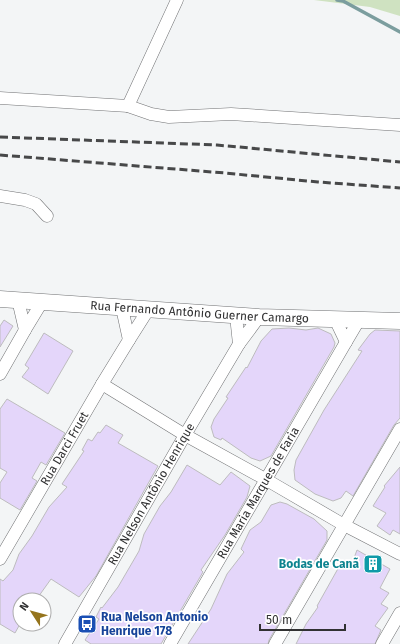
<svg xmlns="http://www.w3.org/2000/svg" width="400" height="644" viewBox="0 0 400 644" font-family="'Fira Sans',sans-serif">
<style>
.green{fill:#cfe2c1}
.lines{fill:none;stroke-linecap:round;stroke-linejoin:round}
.stream{stroke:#7b9d9e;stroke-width:3.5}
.building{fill:#e4d6fa;stroke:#bdbcbe}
.street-casing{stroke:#717274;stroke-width:13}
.secondary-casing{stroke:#717274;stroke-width:17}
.street{stroke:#fff;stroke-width:12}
.secondary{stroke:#fff;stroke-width:16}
.rail{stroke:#474849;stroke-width:3;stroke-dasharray:8 4;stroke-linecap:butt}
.labels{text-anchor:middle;stroke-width:3.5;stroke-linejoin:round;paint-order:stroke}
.street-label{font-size:12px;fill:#313132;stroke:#fff}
.culture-label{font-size:12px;font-weight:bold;fill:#0d838f;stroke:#fff;text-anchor:end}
.transit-label{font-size:12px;font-weight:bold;fill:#164399;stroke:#fff;text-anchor:start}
</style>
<rect width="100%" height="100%" fill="#f3f5f6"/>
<path class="green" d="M314,0H400V16L370,7Z"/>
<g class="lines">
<path class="stream" d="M337,0L343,1L400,32"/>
</g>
<path class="building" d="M4,320L13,326L0,347V326Z
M289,328L306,330L318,328L331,334L335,343L334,347L271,456L260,461L251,458L222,438L221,440L214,437L211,427L214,419L228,398L226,397L246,367L247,368L261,341L272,329Z
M375,330L400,331V418L394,425L353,496L346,491L341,498L333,501L315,494L295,480L294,470L296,460L324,410L362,351L358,350L370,334Z
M44,333L73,351L48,394L22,377L29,368L25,365Z
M7,399L65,433L46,465L41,462L32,478L37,481L20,510L0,498V483L7,472L0,468V409Z
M106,425L123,435L118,443L158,466L96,576L79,597L51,579L36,600H20V624L15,633L0,624V579L3,581L13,570L19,554L32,536L49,507L67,487L62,484L84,451L82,450L88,439L92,441L98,432L100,433Z
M187,465L220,485L231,472L250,486L247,497L225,535L201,570L203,572L161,644H91L85,640L99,619L96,617L101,607L102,608L118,587L139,551L144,534L160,506L171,492Z
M400,467V534L393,530L390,535L377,526L386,513L373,506L385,487L384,486Z
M280,502L287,504L314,519L327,531V540L269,640L268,644H188L211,609L227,574L244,552L241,549L250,530L261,522L271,505Z
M357,550L390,569L380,588L389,593L381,604L388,608L375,626L381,630L375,644H296L306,624L318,607L317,606L340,565H344L350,569Z"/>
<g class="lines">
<g class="street-casing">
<g id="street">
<path d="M0,98L128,106L151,114L169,117L231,114L400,125"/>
<path d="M128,106L177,0"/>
<path d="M0,196L25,200L36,204L47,216"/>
<path d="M18,300L25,330L42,302"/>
<path d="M122,308L129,340L148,310"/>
<path d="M236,316L239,344L259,317"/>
<path d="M335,319L346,342L359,320"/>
<path d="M0,374L25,330"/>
<path d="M102,384L185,435L265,479L344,525L400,554"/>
<path id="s1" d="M0,559L102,384L129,340"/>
<path id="s2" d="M65,644L185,435L239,344"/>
<path id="s3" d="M170,644L346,342"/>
<path d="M275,644L400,429"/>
<path d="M382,644L400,613"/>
</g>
</g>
<g class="secondary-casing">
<g id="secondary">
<path id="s4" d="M0,299L259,317L400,321"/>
</g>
</g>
<use href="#street" class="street"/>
<use href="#secondary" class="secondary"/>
<path class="rail" d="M0,137L217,145L400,162
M0,155L225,173L318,182L400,188"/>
</g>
<defs>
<g id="building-square" transform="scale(1)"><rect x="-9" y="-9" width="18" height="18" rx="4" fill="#0f9aa8" stroke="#fff"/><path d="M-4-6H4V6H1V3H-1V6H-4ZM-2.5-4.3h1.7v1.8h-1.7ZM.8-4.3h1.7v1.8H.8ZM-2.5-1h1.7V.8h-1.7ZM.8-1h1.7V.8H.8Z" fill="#fff"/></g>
<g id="bus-square" transform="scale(1)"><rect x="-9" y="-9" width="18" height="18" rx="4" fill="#1a4fb4" stroke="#fff"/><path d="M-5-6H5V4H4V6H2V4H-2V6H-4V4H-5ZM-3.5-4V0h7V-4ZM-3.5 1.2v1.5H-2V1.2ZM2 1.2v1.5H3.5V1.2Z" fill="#fff"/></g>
</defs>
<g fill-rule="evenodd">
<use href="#building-square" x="373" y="564"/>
<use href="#bus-square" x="87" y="624"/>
</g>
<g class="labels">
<g class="street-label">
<text dy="4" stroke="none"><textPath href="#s4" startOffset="200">Rua Fernando Antônio Guerner Camargo</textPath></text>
<text dy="4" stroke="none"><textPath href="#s1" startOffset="128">Rua Darci Fruet</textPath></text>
<text dy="4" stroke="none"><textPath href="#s3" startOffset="175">Rua Maria Marques de Faria</textPath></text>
<text dy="4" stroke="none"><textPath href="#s2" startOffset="173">Rua Nelson Antônio Henrique</textPath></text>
</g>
<g class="culture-label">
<text x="359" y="568">Bodas de Canã</text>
</g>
<g class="transit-label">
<text x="101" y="621">Rua Nelson Antonio<tspan x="101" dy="14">Henrique 178</tspan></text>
</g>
</g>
<g transform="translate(32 612) rotate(306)"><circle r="19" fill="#ffffff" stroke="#adadad"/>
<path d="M0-3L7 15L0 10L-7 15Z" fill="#95741c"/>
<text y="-6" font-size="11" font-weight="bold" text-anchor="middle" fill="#313132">N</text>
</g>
<path d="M260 624v6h85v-6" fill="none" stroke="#313132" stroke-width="2"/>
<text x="266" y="624" font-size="12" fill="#313132" stroke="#ffffff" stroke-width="3" paint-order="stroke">50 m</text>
</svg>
